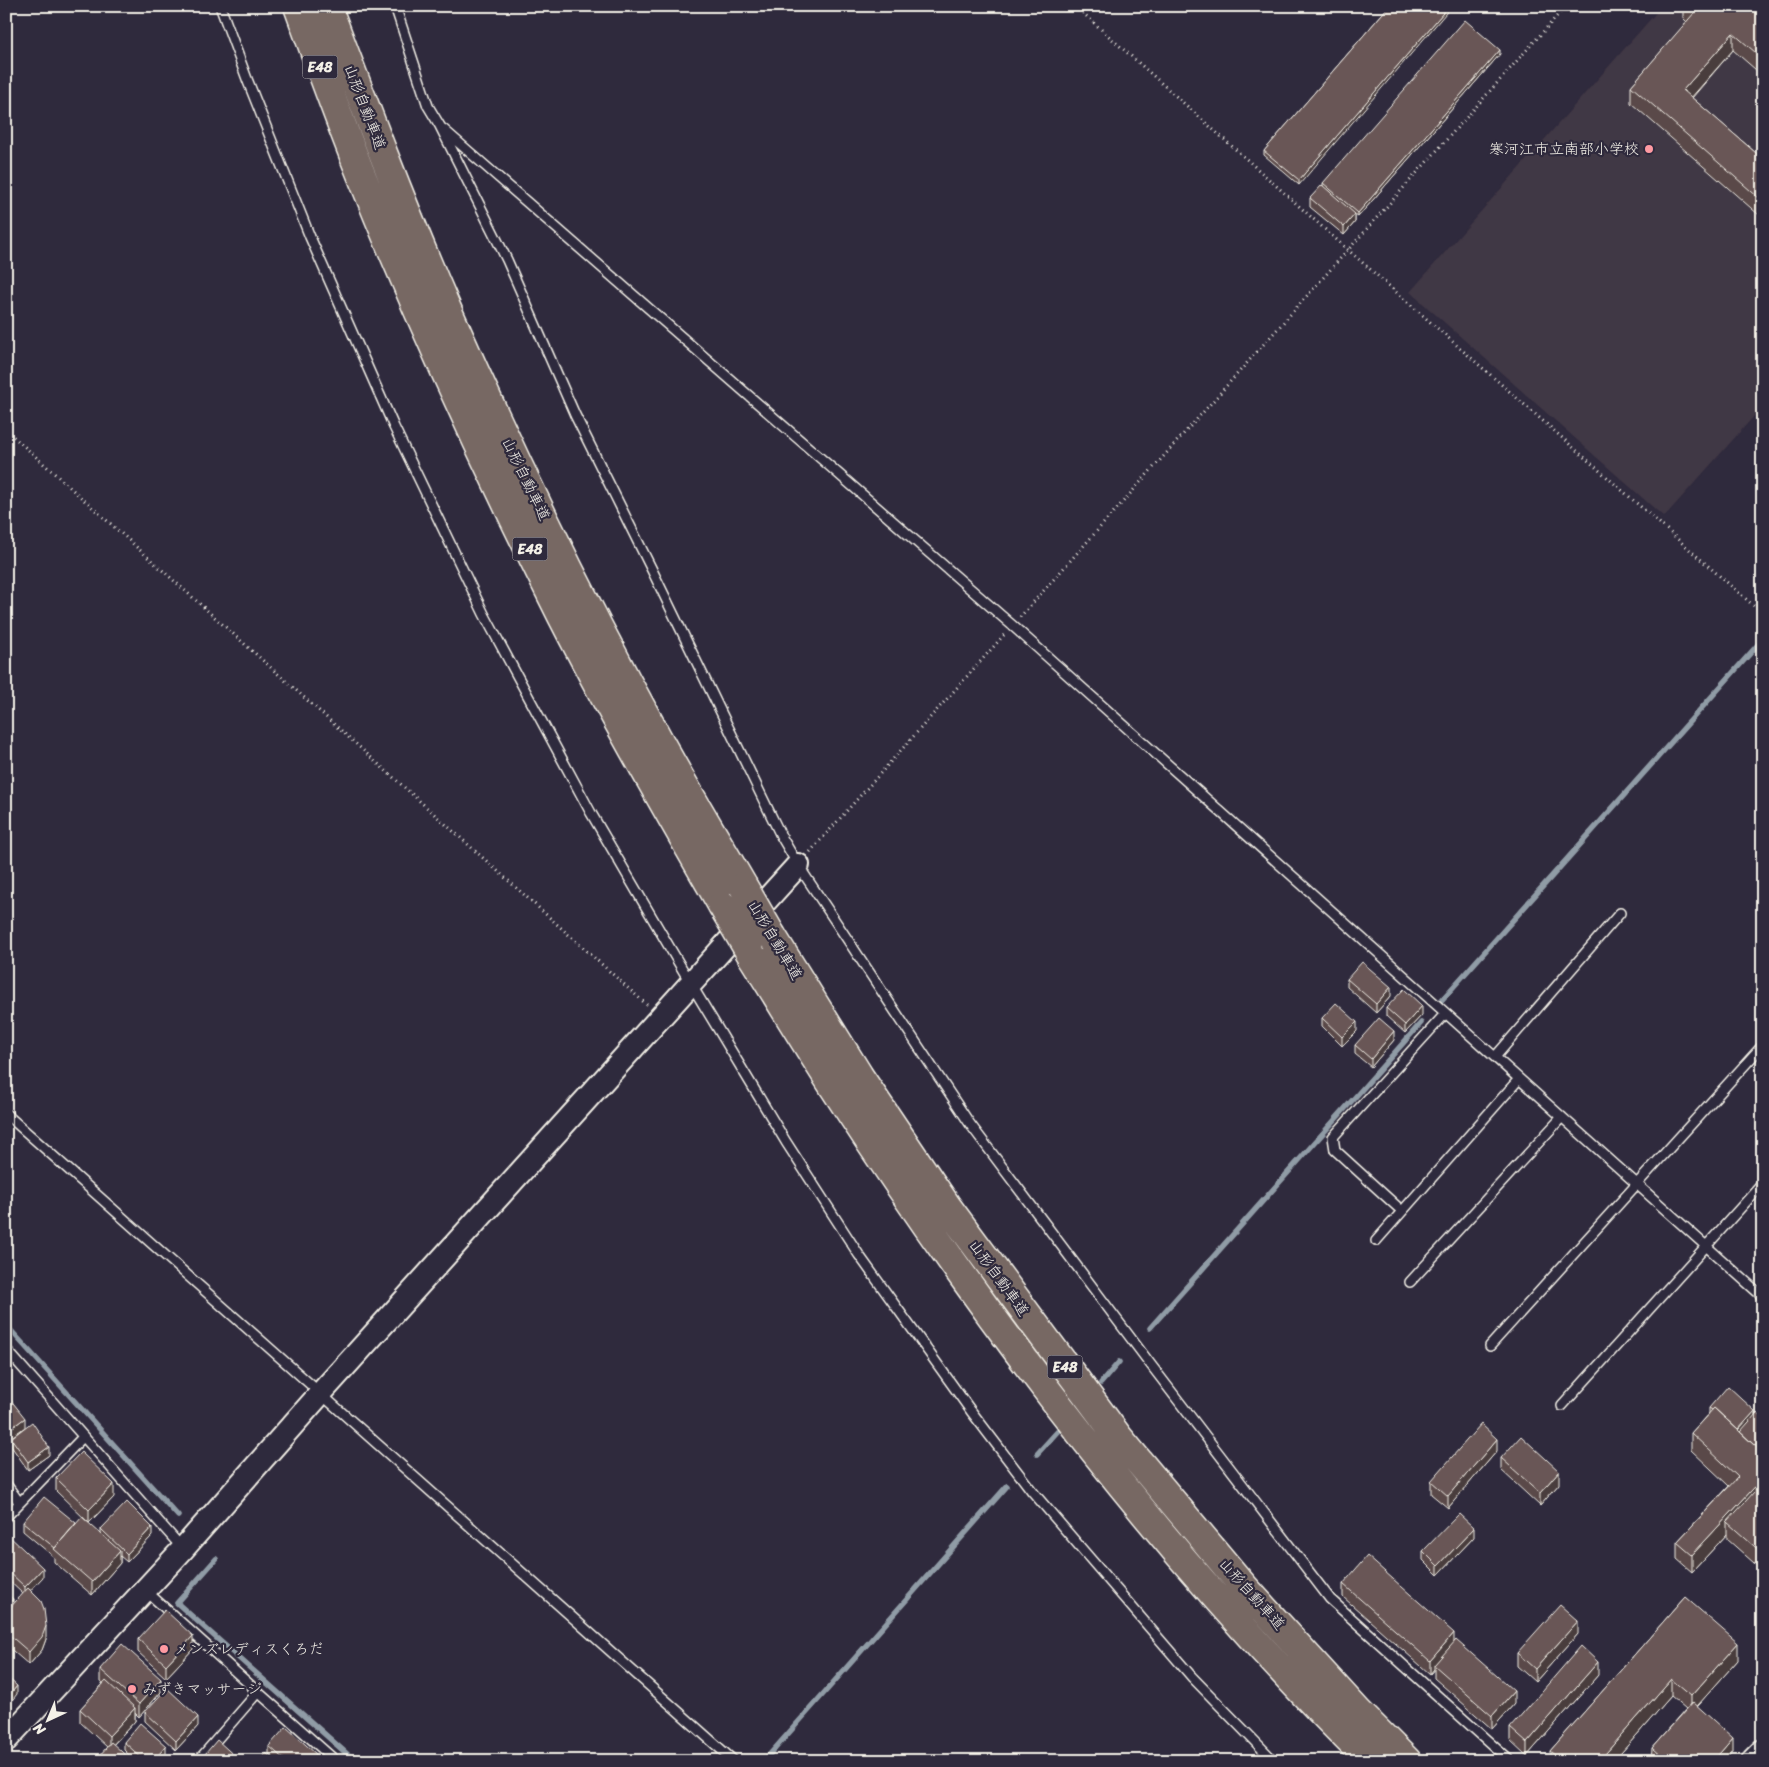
<svg xmlns="http://www.w3.org/2000/svg" width="1769" height="1767" viewBox="0 0 1769 1767" font-family="Sriracha,'Klee One',sans-serif">
<style>
.built{fill:#403744}
.lines{fill:none;stroke-linecap:round;stroke-linejoin:round}
.stream{stroke:#909ca6;stroke-width:5.5}
.service-casing{stroke:#f4f1e8;stroke-width:12}
.tertiary-casing{stroke:#f4f1e8;stroke-width:26}
.secondary-casing{stroke:#f4f1e8;stroke-width:30}
.motorway-casing{stroke:#f4f1e8;stroke-width:31}
.path{stroke:#f4f1e8;stroke-width:3;stroke-dasharray:1 4;stroke-linecap:butt}
.service{stroke:#2f2a3d;stroke-width:9}
.tertiary{stroke:#2f2a3d;stroke-width:22}
.secondary{stroke:#2f2a3d;stroke-width:26}
.motorway{stroke:#776864;stroke-width:28}
.motorway-bridge-casing{stroke:#f4f1e8;stroke-width:31;stroke-linecap:butt}
.motorway-bridge{stroke:#776864;stroke-width:28}
.wall{fill:#5a4a4a;stroke:#f4f1e8}
.shaded-wall{fill:#4a3c3c;stroke:#f4f1e8}
.building{fill:#695656;stroke:#f4f1e8}
.poi-dot{fill:#ff9aa2;stroke:#2f2a3d;stroke-width:2}
.labels{text-anchor:middle;stroke-width:4.5;stroke-linejoin:round;paint-order:stroke}
.shield{fill:#2f2a3d;stroke:#b9b5b5;stroke-width:1}
.shield-label{font-size:14px;font-weight:bold;fill:#f4f1e8}
.street-label{font-size:15px;fill:#f4f1e8;stroke:#2f2a3d}
.poi-label{font-size:15px;fill:#f4f1e8;stroke:#2f2a3d;text-anchor:start}
</style>
<rect width="100%" height="100%" fill="#2f2a3d"/>
<filter id="ink" filterUnits="userSpaceOnUse"><feTurbulence type="fractalNoise" baseFrequency=".02" numOctaves="2"/><feDisplacementMap in="SourceGraphic" scale="10" xChannelSelector="R" yChannelSelector="G"/><feConvolveMatrix kernelMatrix="1 2 1 2 8 2 1 2 1" color-interpolation-filters="sRGB"/></filter>
<g filter="url(#ink)">
<path class="built" d="M1662,6H1763V406L1664,517L1410,292Z"/>
<g class="lines">
<path class="stream" d="M1439,1003L1763,639
M6,1325L178,1516
M1150,1328L1421,1023
M1101,1383L1119,1362
M1037,1454L1057,1432
M216,1559L177,1603L355,1761
M764,1761L1007,1486"/>
<g class="service-casing">
<path id="service" d="M220,6L247,79L310,237L394,427L484,614L591,813L691,984L786,1142L859,1255L971,1411L1032,1491L1192,1677L1274,1761
M395,6L428,106L440,126L507,260L575,415L652,570L781,836L798,865L970,1124L1151,1365L1330,1599L1510,1761
M443,129L1013,626L1763,1297
M1495,1057L1620,913
M6,1114L734,1761
M1402,1211L1335,1150L1333,1137L1445,1014
M1376,1241L1519,1079
M1410,1282L1562,1117
M1490,1346L1763,1045
M6,1349L183,1549
M1562,1406L1763,1183
M6,1484L19,1502
M6,1517L83,1437
M145,1590L258,1692L198,1761
M258,1692L336,1761"/>
</g>
<g class="tertiary-casing">
<path id="tertiary" d="M6,1740L183,1549L320,1394L798,865"/>
</g>
<g class="secondary-casing">
<path id="secondary" d="M1755,1761L1763,1753"/>
</g>
<g class="motorway-casing">
<path id="motorway" d="M298,6C319,64 340,122 363,179C423,328 490,473 562,616C612,714 667,809 722,905
M327,6C365,107 403,208 446,307C510,453 580,597 657,737C684,787 714,836 743,886
M772,936L859,1076L946,1205L1119,1438L1244,1587L1358,1712L1407,1761
M752,956C781,1002 809,1049 839,1095C993,1331 1169,1562 1370,1761"/>
</g>
<path class="path" d="M1075,6L1347,249L1763,614
M6,430L647,1005
M1020,617L1566,6
M810,852L1004,635"/>
<use href="#service" class="service"/>
<use href="#tertiary" class="tertiary"/>
<use href="#secondary" class="secondary"/>
<use href="#motorway" class="motorway"/>
<g class="motorway-bridge-casing">
<path id="motorway-bridge" d="M743,886L772,936
M722,905L752,956"/>
</g>
<use href="#motorway-bridge" class="motorway-bridge"/>
</g>
<path class="wall" d="M1389,6L1299,185L1264,155V151Z
M1683,6H1751L1763,17V76L1733,50L1692,98L1763,159L1759,215L1631,103V86L1687,22L1683,18Z
M1500,54L1358,217L1355,215V222L1344,235L1310,207V198L1323,186V183Z
M1347,979L1391,996L1376,1013L1347,987Z
M1386,1008L1422,1015L1405,1033L1386,1016Z
M1322,1018L1357,1031L1342,1046L1322,1026Z
M1394,1040L1371,1067L1355,1054V1045Z
M1709,1408L1755,1416L1763,1418V1571L1727,1539V1534L1692,1572L1677,1559V1542L1729,1486L1691,1450V1433L1709,1413Z
M11,1438L49,1455L28,1470L11,1446Z
M1497,1451L1448,1508L1431,1494V1481Z
M1501,1458L1559,1484L1540,1506L1501,1470Z
M56,1478L114,1497L89,1523L56,1491Z
M23,1522L76,1524L101,1534V1529L152,1536L127,1562L120,1556V1563L92,1595L54,1562V1557L23,1531Z
M6,1535L43,1577L30,1590L46,1639L42,1650L29,1665L6,1645V1593L13,1605L23,1594L6,1578Z
M1474,1537L1438,1575L1423,1560V1551Z
M1343,1584L1454,1642L1514,1704L1492,1729L1434,1678V1669L1430,1674L1343,1597Z
M1685,1597L1738,1660L1697,1706L1733,1751L1724,1761H1651L1652,1748L1686,1709L1671,1696L1614,1761H1550V1751Z
M1578,1634L1535,1682L1517,1666V1653Z
M138,1639L193,1649L166,1678L138,1652Z
M100,1669L161,1692L139,1717L135,1713V1721L114,1744L107,1747L80,1722V1709L103,1684L100,1682Z
M1598,1675L1527,1756L1510,1740V1728Z
M145,1712L198,1726L176,1750L145,1721Z
M124,1742L166,1755L161,1761H135L124,1750Z
M269,1746L316,1761H276L269,1754Z"/>
<path class="shaded-wall" d="M1449,6H1452L1299,185V180Z
M1733,33V50L1683,107V90Z
M1500,50V54L1358,217V213Z
M1763,194V211L1759,215V198Z
M1355,214V222L1344,235V227Z
M1391,987V996L1376,1013V1004Z
M1422,1006V1015L1405,1033V1025Z
M1357,1022V1031L1342,1046V1037Z
M1394,1031V1040L1371,1067V1059Z
M1755,1411V1419L1740,1436L1736,1432Z
M25,1418V1427L6,1441V1432Z
M1763,1438V1447L1758,1452L1753,1448Z
M1497,1439V1451L1448,1508V1496Z
M49,1447V1455L28,1470V1462Z
M1559,1471V1484L1540,1506V1493Z
M1763,1478V1496L1727,1522V1534L1692,1572V1555Z
M114,1484V1497L89,1523V1510Z
M152,1527V1536L127,1562V1554Z
M1474,1528V1537L1438,1575V1566Z
M120,1551V1563L92,1595V1582Z
M43,1568V1577L25,1596V1587Z
M13,1599V1607L6,1615V1606Z
M1578,1621V1634L1535,1682V1669Z
M46,1626V1639L42,1650L29,1665V1652Z
M1454,1633V1646L1434,1665V1669L1430,1674V1661Z
M193,1636V1649L166,1678V1665Z
M1738,1643V1660L1691,1713V1696Z
M1598,1662V1675L1527,1756V1743Z
M161,1679V1692L139,1717V1704Z
M1671,1679V1696L1614,1761H1599Z
M17,1686V1694L6,1708V1699Z
M1514,1691V1704L1492,1729V1716Z
M135,1708V1721L109,1749V1736Z
M198,1717V1726L176,1750V1741Z
M1733,1738V1751L1724,1761H1713Z
M166,1746V1755L161,1761H153Z
M316,1754V1761H310Z"/>
<path class="building" d="M1389,6H1449L1299,180L1264,151Z
M1689,6H1751L1763,17V59L1733,33L1683,90L1763,159V194L1759,198L1631,86L1695,12Z
M1465,20L1500,50L1358,213L1323,183Z
M1322,185L1355,214L1344,227L1310,198Z
M1362,962L1391,987L1376,1004L1347,979Z
M1404,989L1422,1006L1405,1025L1386,1008Z
M1336,1003L1357,1022L1342,1037L1322,1018Z
M1379,1018L1394,1031L1371,1059L1355,1045Z
M1728,1386L1755,1411L1738,1430L1714,1408L1712,1410L1709,1408Z
M6,1394L25,1418L6,1432Z
M1714,1408L1763,1453V1478L1692,1555L1677,1542L1738,1477L1691,1433Z
M1757,1413L1763,1418V1438L1755,1446L1740,1432Z
M32,1422L49,1447L28,1462L11,1438Z
M1481,1424L1497,1439L1448,1496L1431,1481Z
M1521,1436L1559,1471L1540,1493L1501,1458Z
M1763,1443V1453L1758,1448Z
M81,1452L114,1484L89,1510L56,1478Z
M1763,1482V1554L1727,1522Z
M44,1497L76,1523L55,1548L23,1522Z
M127,1502L152,1527L127,1554L101,1529Z
M1459,1514L1474,1528L1438,1566L1423,1551Z
M82,1517L120,1551L92,1582L54,1549Z
M7,1534L43,1568L25,1587L6,1569Z
M1367,1556L1454,1633L1430,1661L1343,1584Z
M28,1588L41,1601L44,1609L46,1626L42,1637L29,1652L6,1632V1612Z
M6,1593L13,1599L6,1606Z
M1685,1597L1738,1643L1691,1696L1671,1679L1599,1761H1561L1550,1751Z
M1560,1605L1578,1621L1535,1669L1517,1653Z
M165,1610L193,1636L166,1665L138,1639Z
M1456,1640L1514,1691L1492,1716L1434,1665Z
M122,1644L161,1679L139,1704L100,1669Z
M1581,1646L1598,1662L1527,1743L1510,1728Z
M6,1676L17,1686L6,1699Z
M106,1681L135,1708L109,1736L80,1709Z
M167,1688L198,1717L176,1741L145,1712Z
M1693,1702L1733,1738L1713,1761H1666L1652,1748Z
M140,1723L166,1746L153,1761H145L124,1742Z
M286,1727L316,1754L310,1761H286L269,1746Z
M217,1740L238,1759L236,1761H201L200,1760Z
M111,1742L132,1761H95Z
M266,1753L275,1761H259Z
M52,1757L56,1761H48Z"/>
</g>
<g class="poi-dot">
<circle cx="1649" cy="149" r="5"/>
<circle cx="164" cy="1649" r="5"/>
<circle cx="132" cy="1689" r="5"/>
</g>
<g class="labels">
<g class="shield">
<rect x="302.5" y="55.5" width="35" height="23" rx="4"/>
<rect x="512.5" y="537.5" width="35" height="23" rx="4"/>
<rect x="1047.5" y="1355.5" width="35" height="23" rx="4"/>
</g>
<g class="shield-label">
<text x="320" y="72">E48</text>
<text x="530" y="554">E48</text>
<text x="1065" y="1372">E48</text>
</g>
<g class="street-label">
<text transform="translate(365 107) rotate(69)" y="5">山形自動車道</text>
<text transform="translate(526 479) rotate(64)" y="5">山形自動車道</text>
<text transform="translate(775 940) rotate(59)" y="5">山形自動車道</text>
<text transform="translate(999 1278) rotate(54)" y="5">山形自動車道</text>
<text transform="translate(1252 1594) rotate(48)" y="5">山形自動車道</text>
</g>
<g class="poi-label">
<text x="1639" y="154" text-anchor="end">寒河江市立南部小学校</text>
<text x="174" y="1654">メンズレディスくろだ</text>
<text x="142" y="1694">みずきマッサージ</text>
</g>
</g>
<rect width="1769" height="1767" fill="none" stroke="#2f2a3d" stroke-width="25"/>
<rect x="12" y="12" width="1744" height="1742" fill="none" stroke="#f4f1e8" stroke-width="2" filter="url(#ink)"/>
<g transform="translate(48 1720) rotate(224)" stroke="#2f2a3d" stroke-width="4" paint-order="stroke">
<path d="M0-4L9 19L0 12L-9 19Z" fill="#f4f1e8"/>
<text y="-8" font-size="14" font-weight="bold" text-anchor="middle" fill="#f4f1e8">N</text>
</g>
</svg>
